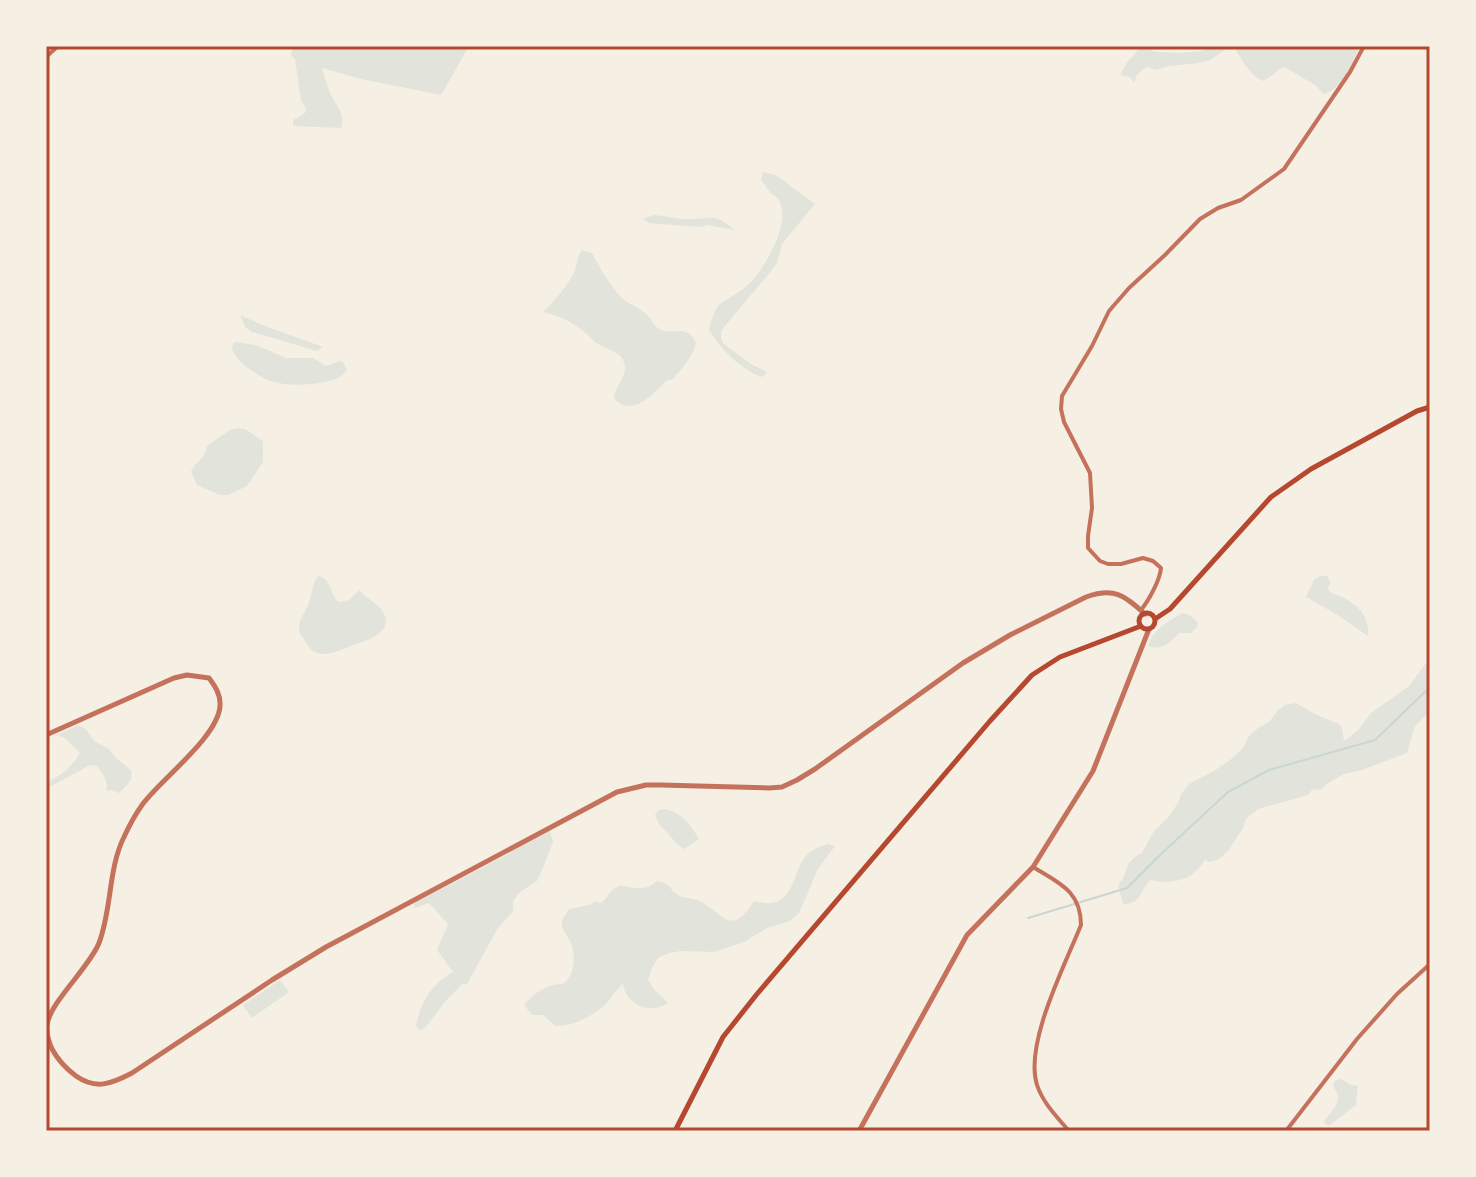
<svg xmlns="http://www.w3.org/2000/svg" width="1476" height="1177" viewBox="0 0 1476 1177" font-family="Mulish,sans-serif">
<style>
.green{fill:#e2e4dc}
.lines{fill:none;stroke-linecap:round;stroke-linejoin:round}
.stream{stroke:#c9d6d2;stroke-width:2}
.minor{stroke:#c5725c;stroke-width:4}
.tertiary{stroke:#c5725c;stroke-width:5}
.secondary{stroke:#b5482f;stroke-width:5}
.neatline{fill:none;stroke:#b5482f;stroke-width:3}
</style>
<rect width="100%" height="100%" fill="#f6efe4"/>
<path class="green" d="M293,46H469L441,95L361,79L322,68C325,76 327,87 331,95C338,108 345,113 341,128L293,126V120C302,115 312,113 301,101L295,59L291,56Z
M1142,46L1156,52L1182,53L1201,51L1211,46H1231L1210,60L1198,63L1169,66L1157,70L1146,67L1137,75L1134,83L1130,77L1120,75L1127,62Z
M1233,46H1360C1352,63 1344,88 1324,94L1315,85L1284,67C1275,71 1271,78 1263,81C1248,74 1242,59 1233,46Z
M763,172L776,175L815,204L782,244L777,263L772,270L725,326L721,332V339L724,344L751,364L767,372L762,377C741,370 720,348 709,330C711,322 713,313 718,306C726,298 736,295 744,288C762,275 794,220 778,199C777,197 774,196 773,195C768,191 765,185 761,180Z
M654,215C666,216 681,220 693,219C716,217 716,215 735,230L708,225L700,227L649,223L642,219Z
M582,250L592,253C599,267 613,290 624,300C631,305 640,308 646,314C651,318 653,325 658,328C671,338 686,321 696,343C692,359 682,368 672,380H667C654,394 631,419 614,398C615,386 625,378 625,368C624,351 608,351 598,344C594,342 591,338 588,335C574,323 561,316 543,312C554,302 565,288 573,275C577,267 577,257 582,250Z
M240,315L265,326L323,347L317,351L252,332L245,327Z
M236,342L256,345L286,358H313L326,366L339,361L343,362L347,370C339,381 326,382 313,384C285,386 270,385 248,368C240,362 236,358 232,349L233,343Z
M237,428L245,429L263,441V462L247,486L228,495H220L197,485L191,472C195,461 204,461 207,446C216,440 227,430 237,428Z
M318,576C332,578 329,594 339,602L349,600L359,590C366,598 382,606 385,616C391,635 363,642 351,646C342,649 332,655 322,654C312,653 308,647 304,639C301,635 299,633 299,628C299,620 305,612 308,605C312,595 312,584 318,576Z
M1321,576H1327L1331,583L1328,587L1329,592C1351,599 1370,611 1368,636L1336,614L1306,597L1314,580Z
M1182,613C1189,614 1193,617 1198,623L1197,627L1191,633H1179C1171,643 1161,651 1148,646C1153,629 1167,623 1182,613Z
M1430,658V711L1415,726L1407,753L1362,770L1344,774L1328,783L1322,789L1312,790L1308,795L1258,809L1246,819L1243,828L1228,851L1219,859L1210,862L1205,860C1194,880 1172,885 1151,880C1139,889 1144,904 1123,904L1118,885L1124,877L1128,864L1136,856L1142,853L1154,831L1167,819L1178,803L1181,794L1189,784L1214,771L1230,760L1243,748L1249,736L1258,728L1269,722L1278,710L1285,705L1296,703L1315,714L1339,724L1342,728L1344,741L1358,730L1371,713L1409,686Z
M78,725L86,729L94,741L109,749L116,758L131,770C134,781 126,786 119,793L110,790L106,791C109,780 102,774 97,766L90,765L46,789V782C62,776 71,767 80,753L65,738L57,735Z
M663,809C681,811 691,825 699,839L684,849L680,847L659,824L655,815L658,810Z
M550,831L553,842L540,875L537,881L520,892L513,901V911L498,928L467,984H462L444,1003L425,1028L419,1030L416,1026C420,1003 432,983 453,972L437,950L448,924L429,903L415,908L414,903L465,877Z
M828,844L835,846L818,869L799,913L790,921L767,928L744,942L714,952L681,951L669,953L658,958L652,968L648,980L653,988L668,1003C656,1012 638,1009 628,997C625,993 624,989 623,984C616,989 612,998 605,1005C593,1016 571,1027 555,1026L543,1015H532L524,1005C534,993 548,983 563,984C574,976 576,959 572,946C570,937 560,930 562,921C563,917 568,912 569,909L589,905L596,901L601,903C610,896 607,891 621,885C634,889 646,891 657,881C673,884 669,890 678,895C684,899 694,897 703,903C728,919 732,934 754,901C760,902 766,904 773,903C797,897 793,865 810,852C815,848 822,846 828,844Z
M280,980L289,992L252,1018L243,1005Z
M1341,1079L1351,1085L1358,1086L1356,1105L1330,1125H1326L1324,1122C1328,1114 1340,1105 1338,1095C1336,1091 1334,1088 1333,1084L1336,1080Z"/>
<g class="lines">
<path class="stream" d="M1028,918L1127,888L1161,854L1228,792L1269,770L1375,740L1430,687"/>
<path class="minor" d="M46,57L58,46
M1141,610C1149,600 1160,580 1161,568L1153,561L1143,558L1121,564H1108L1100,561L1088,548V536L1092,508L1090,473L1064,422L1061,409L1062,396L1092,346L1109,311L1129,288L1165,255L1200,219L1218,208L1241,200L1284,169L1350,72L1364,46
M1033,867C1059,883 1081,891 1081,925C1065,965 1024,1044 1037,1085C1043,1103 1057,1117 1069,1131
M1286,1131L1357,1039L1397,994L1430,964"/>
<path class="tertiary" d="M46,735L174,678L187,675L209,678C215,686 221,695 220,706C218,737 161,779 142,805C135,815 129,826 124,837C108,869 112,909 99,943C89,968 50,1002 47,1025C46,1032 49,1042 52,1049C58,1060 65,1068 76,1076C96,1090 111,1084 132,1073L272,980L326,947L617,792L646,785H661L769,788L782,787L797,780L815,769L963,663L1010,635L1086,597C1114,587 1124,595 1145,614
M859,1131L967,935L1033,867L1093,771L1149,629"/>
<path class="secondary" d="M1139 621a8 8 0 1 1 16 0a8 8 0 1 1-16 0Z
M1155,619L1170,609L1271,497L1311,469L1417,411L1430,407
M675,1131L723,1037L757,994L990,721L1032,675L1060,657L1141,626"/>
</g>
<rect width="1476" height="1177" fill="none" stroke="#f6efe4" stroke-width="96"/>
<rect x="48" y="48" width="1380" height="1081" class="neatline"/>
</svg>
